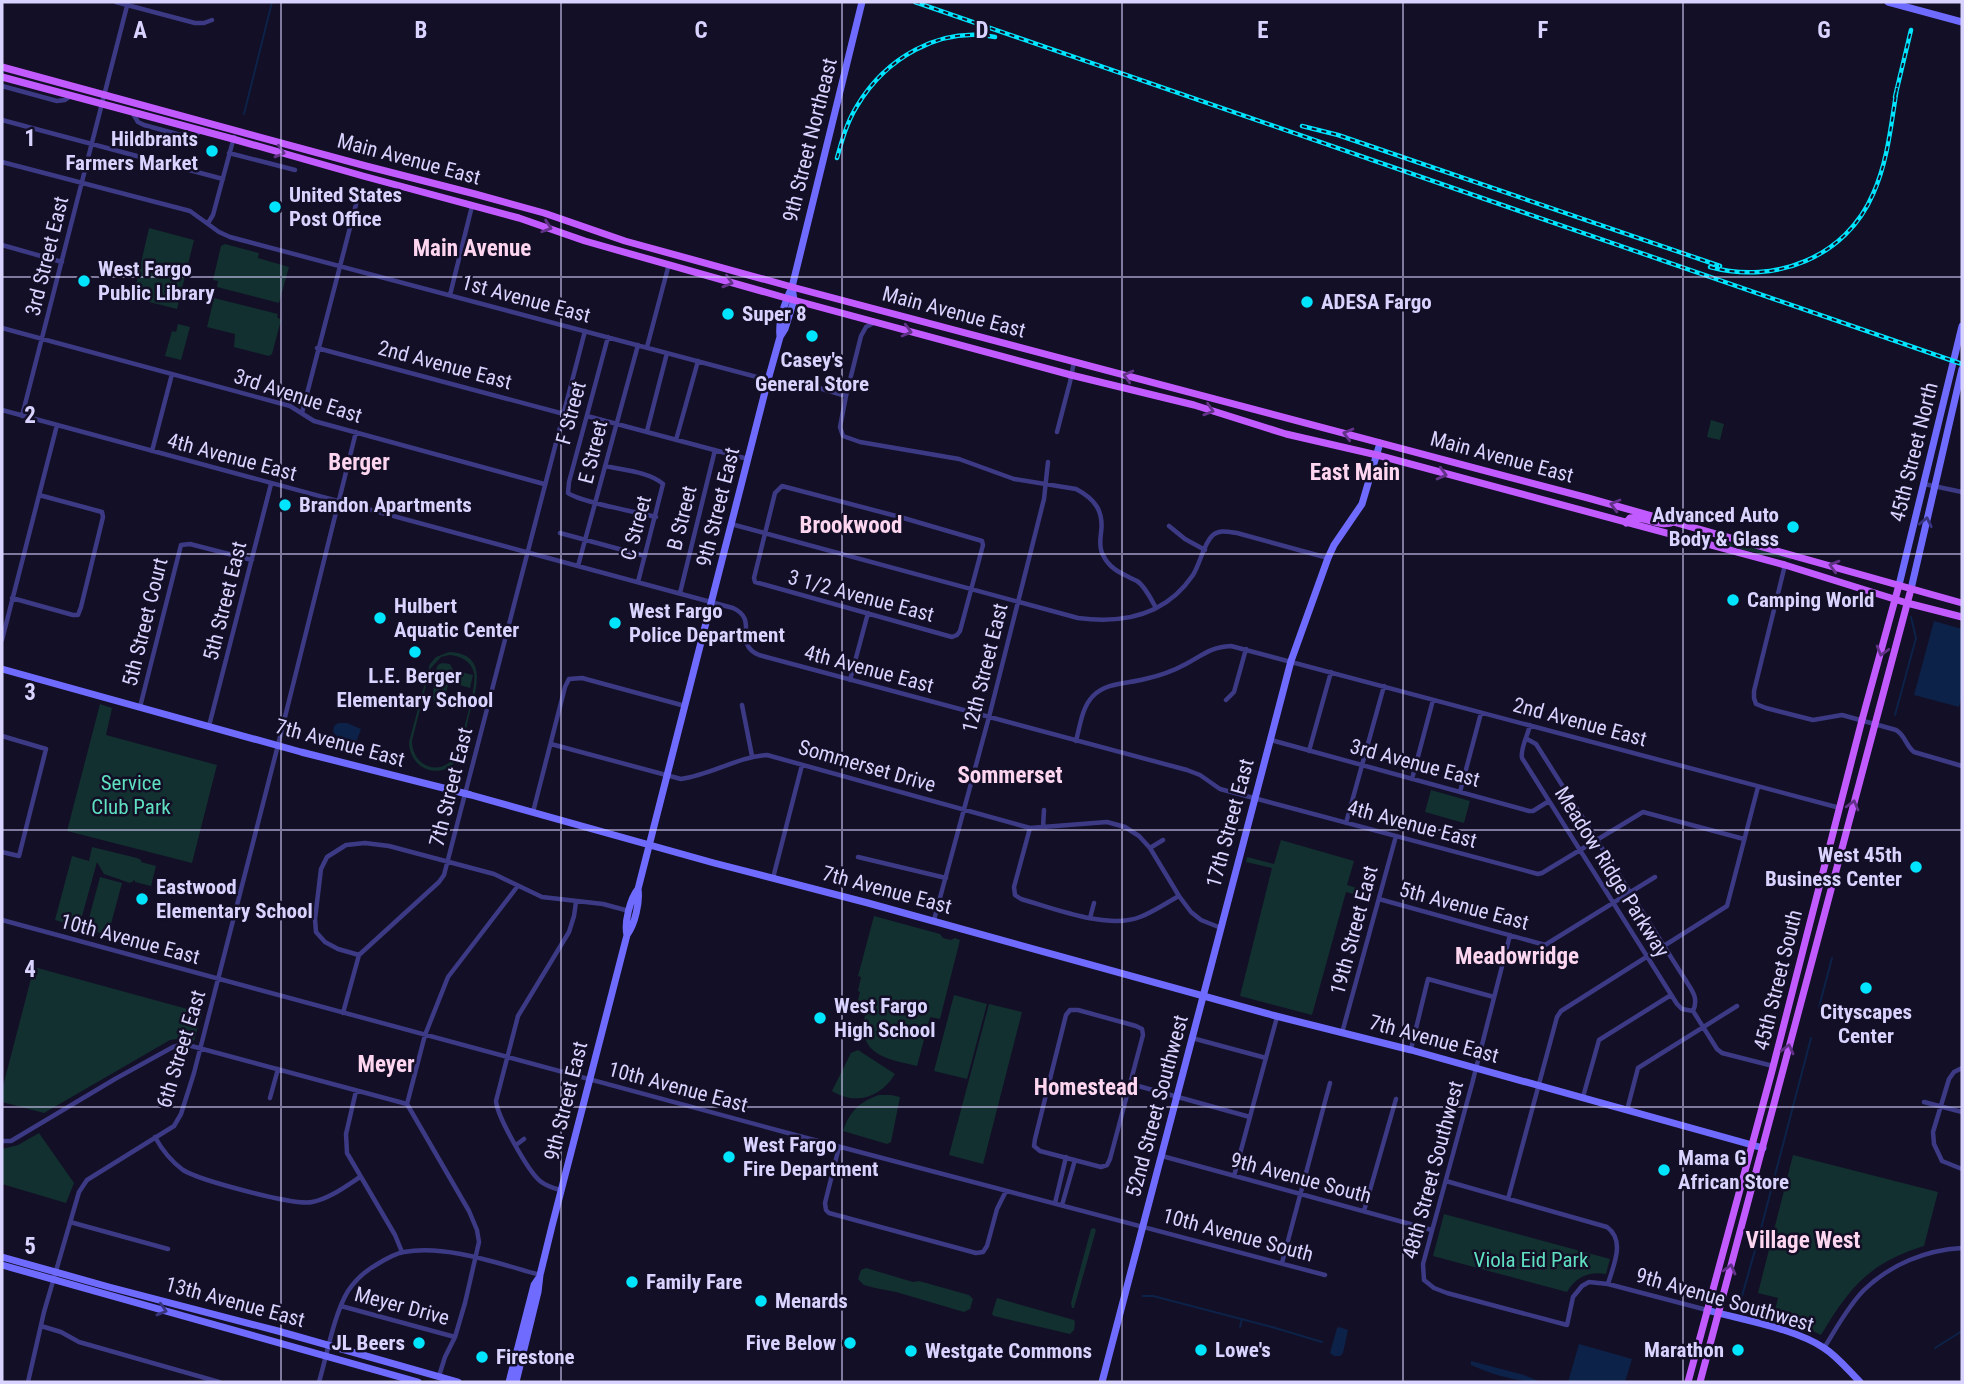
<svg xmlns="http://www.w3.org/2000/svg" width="1964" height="1384" viewBox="0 0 1964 1384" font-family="'Roboto Condensed',sans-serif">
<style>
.green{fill:#12302f;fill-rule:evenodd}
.water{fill:#0c2248}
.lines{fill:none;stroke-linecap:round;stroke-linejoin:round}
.stream{stroke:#0c2248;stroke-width:2}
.street{stroke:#3d3a85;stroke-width:4.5}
.secondary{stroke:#6f6bff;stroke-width:7}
.primary{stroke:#c25bff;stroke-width:7}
.rail-casing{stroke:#00e5ff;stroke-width:4.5}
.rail{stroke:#130f26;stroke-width:2;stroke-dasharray:5;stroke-linecap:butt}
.oneway{stroke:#623188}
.oneway2{stroke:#38347d}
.grid{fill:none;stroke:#d9d4ff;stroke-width:2;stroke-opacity:0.55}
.poi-dot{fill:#00e5ff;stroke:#130f26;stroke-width:2.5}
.labels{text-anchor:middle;stroke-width:5;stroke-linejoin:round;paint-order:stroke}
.poi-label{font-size:21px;font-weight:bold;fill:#d9d4ff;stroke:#130f26;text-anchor:start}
.street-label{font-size:21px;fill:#d9d4ff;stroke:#130f26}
.park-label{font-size:21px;fill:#5fe0c0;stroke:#130f26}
.neighbourhood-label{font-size:23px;font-weight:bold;fill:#ffd6f0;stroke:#130f26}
.grid-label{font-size:23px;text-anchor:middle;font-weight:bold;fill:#d9d4ff;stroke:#130f26;stroke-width:5;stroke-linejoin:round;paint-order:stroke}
</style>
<rect width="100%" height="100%" fill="#130f26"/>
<path class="green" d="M149,228L194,240L177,309L133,298Z
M225,244L259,253L258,258L289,267L279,303L217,287L218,281L213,280L221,246Z
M214,298L278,314L277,317L281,320L272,354L269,356L234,347L235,334L207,327Z
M178,324L190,327L181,360L165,356L172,331L176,332Z
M1711,420L1724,424L1720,440L1707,437Z
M1731,542L1791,558V560L1725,546Z
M449,652C492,654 474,694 468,720C465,733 464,752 455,762C437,781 409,767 409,742L430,664L436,657ZM449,655C461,656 471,661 474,673C477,688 461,739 456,755C441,778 412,767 412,741L430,669L441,657Z
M442,663L450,664L453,670L473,675L470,688L449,682L444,699L440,703L435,702L433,698L434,675L438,665Z
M100,704L112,708L106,735L217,765L192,863L67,831Z
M1431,790L1470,801L1464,823L1425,812Z
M1281,840L1354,861L1347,885L1372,893L1371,899L1346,892L1312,1015L1240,996L1272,868L1246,862L1247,857L1274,864Z
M92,847L137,858L141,860V862L156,866L151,886L135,882V880L130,883L104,874L97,862L79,927L55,920L72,856L89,861Z
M100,877L122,883L108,935L86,929Z
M874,916L940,934L943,938L951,940L955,938L960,940L940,1019L930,1017L917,1066C886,1059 857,1055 865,1015L857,1012V1009L856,1008L860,992L858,991L861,977L858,976Z
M34,967L202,1013L194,1041L184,1038L170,1040L44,1113L2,1102V1090Z
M954,995L987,1004L967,1079L934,1071Z
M989,1004L1022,1012L983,1164L949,1155Z
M858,1050L895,1074C881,1097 856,1106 832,1091L851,1053Z
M879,1095H891L900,1097L891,1142L887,1144L843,1131C850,1111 859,1102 879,1095Z
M39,1133L74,1183L66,1203L2,1184V1149L18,1145Z
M1793,1155L1938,1192L1924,1246C1869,1263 1850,1287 1821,1335L1807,1328L1773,1319L1778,1298L1758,1293Z
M1444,1214L1610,1259L1606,1274C1588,1271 1576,1277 1567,1292L1433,1256Z
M1094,1228L1096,1230L1074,1308H1072L1071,1303L1091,1229Z
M866,1268L913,1282L919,1281L969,1295L973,1299L970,1309L964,1312L896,1292L875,1288L864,1285L858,1279L861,1270Z
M997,1298L1074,1320L1075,1322L1074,1330L1070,1334L994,1316L992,1314Z"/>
<path class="water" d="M1934,621L1962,629V696L1959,707L1914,695Z
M338,723H347L361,729L355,745L341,741L333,732L334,726Z
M1339,1327L1348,1330L1343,1353L1340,1356H1334L1330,1353L1337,1328Z
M1579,1344L1632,1359L1625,1382H1568Z
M1471,1361L1524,1375L1541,1382C1518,1382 1493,1375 1471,1365Z"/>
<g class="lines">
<path class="stream" d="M244,114L272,2
M1895,715L1916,638L1911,617
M1819,1007L1832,958
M1143,1296H1153L1272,1327L1322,1342
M1740,1303L1759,1236L1811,1038
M1240,1327L1242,1319
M1935,1348L1962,1331"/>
<path class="street" d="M116,2L195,23H204L212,20
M2,86L57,101L65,100L71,96
M132,112L138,122L144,125L188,137H192L201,131
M2,120L223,179
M229,153L295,170
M2,162L190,211L219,232L230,237L768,380L797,386L819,388L846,396
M208,223L213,215L234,137
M2,245L62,262
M450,295L472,206
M873,323L866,327L861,336L846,396L840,427L843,436L860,442L959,459L1014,479L1076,489C1095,499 1104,511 1101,533C1100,540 1099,548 1103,555C1110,570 1123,574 1137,581C1145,586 1151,599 1156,608
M2,328L290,406L314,421L544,484
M608,337L569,482L568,493C580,502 637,512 656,517
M647,347L669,264
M317,348L564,414
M2,410L733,608C760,620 732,644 759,655L1187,770L1200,775L1220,789L1538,874L1542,873L1643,812L1744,839
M302,413L360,189
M22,416L128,2
M587,416L748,459
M647,431L667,353
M1057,432L1070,382L1074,362
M676,440L698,361
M152,451L172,374
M605,466C623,470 650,472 663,484L638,582
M1924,484L1962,492
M782,486L900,517L982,541L983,545L960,631L957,635L952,637L755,582L754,578L775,493Z
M731,524L1078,618C1123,624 1166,615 1193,575C1200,564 1204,543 1212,536C1219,529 1229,532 1237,533L1328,558
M1169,526L1185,539L1205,550
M560,533L645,556
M1785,565L1754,691V698L1756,704L1766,708L1813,720L1842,715L1896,730C1906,736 1905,745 1914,752L1962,766
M578,566L638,345
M680,593L715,450
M12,598L73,615H78L81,607L103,517L102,512L39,495
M2,640L57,425
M850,680L868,613
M1226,700L1234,692L1246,649
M742,705L752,756
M140,707L181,545L190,544L252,560
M1530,725C1528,735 1520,749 1522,758L1677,1004L1682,1009L1693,1011L1717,1049L1722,1053L1773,1066
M209,726L271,484
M2,736L46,749L19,856L2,852
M1527,739L1536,744L1688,984C1694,993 1698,1000 1693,1011
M1271,740L1529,811H1533L1549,801
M1076,741C1080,726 1082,707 1093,696C1107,682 1127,684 1145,679C1159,676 1173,671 1186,664C1203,655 1210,647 1231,646L1840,808
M551,744L681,779C711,775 737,757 767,755L1030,828L1107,822L1125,827L1139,836L1150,848L1179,896L1191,912L1201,920L1221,928
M1309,751L1331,672
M1412,779L1433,700
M1460,792L1481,713
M533,812L565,687L569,679L582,678L685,706
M1346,823L1384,686
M1043,827L1044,810
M1030,828L1014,887L1015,895L1021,899C1053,908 1108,930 1140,917C1153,912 1166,903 1179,896
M1150,848L1163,840
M858,857L946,878
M773,878L802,765
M1379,899L1545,945L1655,877
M1090,918L1094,903
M2,920L799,1136L1325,1275
M934,920L989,717L1044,499L1048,462
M1510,935L1472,1084L1423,1264L1424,1280L1434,1288L1447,1293L1567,1325L1573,1297L1582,1286L1589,1282L1608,1284L1707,1310
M359,955L338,949L325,942L316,932L315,919L321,869L327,857L346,845L365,843L389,846L494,874L542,897L603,904L629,911
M1070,1010H1078L1136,1026L1142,1029L1143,1035L1110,1159L1107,1165L1101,1167L1040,1151L1034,1146L1035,1139L1066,1015Z
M343,1013L359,955L439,882L444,875L585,331
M1342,1033L1396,836
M1192,1038L1266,1058
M1411,1049L1428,979L1494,997
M1962,1068L1954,1072L1949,1079L1933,1132L1934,1144L1942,1161L1962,1169
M1131,1084L1250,1117
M356,1091L346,1134L347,1153L395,1235L402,1252
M1583,1097L1599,1040L1671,995
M270,1098L278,1069
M1924,1102L1962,1112
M407,1104L425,1035L448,977L517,887
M1627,1110L1638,1068L1737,1006
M155,1137C162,1150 171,1161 183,1170C199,1180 294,1206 312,1202C329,1199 346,1186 360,1177
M2,1141H11L115,1079L173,1047L184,1044L407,1104L469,1211L477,1230L479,1242L465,1303L455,1337L445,1357L439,1376
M516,1145L524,1139
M839,1147L825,1203L826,1210L829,1213L976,1253L983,1252L987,1246L997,1209L1006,1191
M1162,1156L1432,1230
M1234,1176L1277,1017
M1446,1181L1607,1227C1626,1241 1613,1266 1608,1284
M560,1190C553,1188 546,1186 540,1181C528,1171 497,1116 496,1101L518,1016L569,932L574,916L576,902
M1508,1199L1557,1017L1561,1011L1727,906L1758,787
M1055,1203L1066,1157
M1062,1205L1075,1160
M1364,1211L1396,1099
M70,1222L168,1249
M1282,1263L1330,1083
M341,1306L455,1337
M41,1326L61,1332L79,1342L219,1382
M1824,1348C1836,1329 1848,1306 1864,1290C1891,1264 1926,1250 1962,1248
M28,1382L44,1312L79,1192L87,1180L174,1126L181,1114L194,1073L278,745L356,432
M319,1382C327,1355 334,1314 348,1291C354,1282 362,1274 371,1268C381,1262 392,1254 404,1252C445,1244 500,1264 540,1275"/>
<path class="secondary" d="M1888,2L1962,22
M780,336C778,320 785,302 792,287L862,2
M1899,585L1962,326
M1911,589L1962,369
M2,669L301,752L471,795L714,863L868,903L1272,1015L1411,1050L1763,1148
M627,935C624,923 630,899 638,889
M2,1257L109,1287L278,1331L458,1382
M2,1265L418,1382
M1707,1310C1742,1320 1794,1328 1824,1348C1838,1357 1848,1370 1860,1382
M509,1382L534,1285L538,1279
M516,1382L538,1292L540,1275L552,1226L627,935C635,924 640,902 638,889L768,380L780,337L785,329L794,300L792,287
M1102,1382L1291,661L1328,558L1334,545L1362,504L1380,443"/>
<path class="primary" d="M2,67L366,166L475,194L544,213L625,241L792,287L1588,498L1962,603
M2,77L233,139L363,176L519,218L585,241L786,298L1071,375L1194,405L1286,434L1377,455L1785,565L1907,603L1962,617
M1626,523L1630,518C1645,516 1659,528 1674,522
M1688,1382L1772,1071L1862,720L1899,585
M1700,1382L1911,589"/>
<g class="rail-casing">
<path id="rail" d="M915,2L1962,364
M1895,97L1911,30
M1302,126L1338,135L1720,266
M837,158C842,140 847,122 857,106C885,59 939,26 995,37
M1710,267C1775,285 1846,257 1873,194C1888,161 1891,124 1897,88"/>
</g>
<use href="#rail" class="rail"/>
</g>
<defs><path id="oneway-chevron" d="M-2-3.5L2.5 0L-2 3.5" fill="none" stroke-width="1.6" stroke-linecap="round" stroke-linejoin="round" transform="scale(1.75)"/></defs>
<g class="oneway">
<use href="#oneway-chevron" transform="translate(280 152) rotate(16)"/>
<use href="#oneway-chevron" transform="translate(547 227) rotate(18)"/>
<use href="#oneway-chevron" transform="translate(728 282) rotate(17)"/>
<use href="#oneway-chevron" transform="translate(907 331) rotate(15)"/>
<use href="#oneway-chevron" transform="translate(1128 376) rotate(-165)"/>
<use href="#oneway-chevron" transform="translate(1209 410) rotate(17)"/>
<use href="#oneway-chevron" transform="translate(1348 434) rotate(-165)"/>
<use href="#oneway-chevron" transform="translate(1442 474) rotate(15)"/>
<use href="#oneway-chevron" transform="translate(1615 505) rotate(-165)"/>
<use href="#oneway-chevron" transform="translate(1834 566) rotate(-164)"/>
<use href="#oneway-chevron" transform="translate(1882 651) rotate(106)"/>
<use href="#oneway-chevron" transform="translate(1853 805) rotate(-75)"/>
<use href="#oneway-chevron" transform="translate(1788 1049) rotate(-76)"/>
<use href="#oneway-chevron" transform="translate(1730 1269) rotate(-75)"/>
</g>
<g class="oneway2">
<use href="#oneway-chevron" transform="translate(1926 522) rotate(-78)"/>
<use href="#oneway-chevron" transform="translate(162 1310) rotate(16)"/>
</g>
<path class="grid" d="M281,2V1382M561,2V1382M842,2V1382M1122,2V1382M1403,2V1382M1683,2V1382M2,277H1962M2,554H1962M2,830H1962M2,1107H1962"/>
<g class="poi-dot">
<circle cx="212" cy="151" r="7"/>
<circle cx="275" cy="207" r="7"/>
<circle cx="84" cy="281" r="7"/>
<circle cx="1307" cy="302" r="7"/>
<circle cx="728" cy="314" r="7"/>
<circle cx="812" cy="336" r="7"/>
<circle cx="285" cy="505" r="7"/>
<circle cx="1793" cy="527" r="7"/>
<circle cx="1733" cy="600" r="7"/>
<circle cx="380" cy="618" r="7"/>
<circle cx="615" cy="623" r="7"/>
<circle cx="415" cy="652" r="7"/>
<circle cx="1916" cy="867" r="7"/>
<circle cx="142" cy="899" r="7"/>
<circle cx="1866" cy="988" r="7"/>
<circle cx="820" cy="1018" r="7"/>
<circle cx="729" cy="1157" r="7"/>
<circle cx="1664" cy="1170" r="7"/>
<circle cx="632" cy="1282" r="7"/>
<circle cx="761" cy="1301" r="7"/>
<circle cx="419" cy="1343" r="7"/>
<circle cx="850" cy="1343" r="7"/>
<circle cx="1201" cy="1350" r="7"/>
<circle cx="1738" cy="1350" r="7"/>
<circle cx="911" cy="1351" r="7"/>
<circle cx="482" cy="1357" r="7"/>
</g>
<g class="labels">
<g class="poi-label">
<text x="198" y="146" text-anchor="end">Hildbrants<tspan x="198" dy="24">Farmers Market</tspan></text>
<text x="289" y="202">United States<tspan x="289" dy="24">Post Office</tspan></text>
<text x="98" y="276">West Fargo<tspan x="98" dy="24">Public Library</tspan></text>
<text x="1321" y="309">ADESA Fargo</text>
<text x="742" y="321">Super 8</text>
<text x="812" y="367" text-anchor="middle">Casey's<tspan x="812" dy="24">General Store</tspan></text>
<text x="299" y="512">Brandon Apartments</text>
<text x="1779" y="522" text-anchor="end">Advanced Auto<tspan x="1779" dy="24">Body &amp; Glass</tspan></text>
<text x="1747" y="607">Camping World</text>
<text x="394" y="613">Hulbert<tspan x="394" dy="24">Aquatic Center</tspan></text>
<text x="629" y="618">West Fargo<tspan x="629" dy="24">Police Department</tspan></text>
<text x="415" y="683" text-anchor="middle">L.E. Berger<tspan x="415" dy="24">Elementary School</tspan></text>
<text x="1902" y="862" text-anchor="end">West 45th<tspan x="1902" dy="24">Business Center</tspan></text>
<text x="156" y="894">Eastwood<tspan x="156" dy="24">Elementary School</tspan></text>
<text x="834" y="1013">West Fargo<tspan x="834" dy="24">High School</tspan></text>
<text x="1866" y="1019" text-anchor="middle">Cityscapes<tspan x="1866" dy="24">Center</tspan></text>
<text x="743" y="1152">West Fargo<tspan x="743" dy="24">Fire Department</tspan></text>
<text x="1678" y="1165">Mama G<tspan x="1678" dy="24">African Store</tspan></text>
<text x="646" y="1289">Family Fare</text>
<text x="775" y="1308">Menards</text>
<text x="405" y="1350" text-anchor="end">JL Beers</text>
<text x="836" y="1350" text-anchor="end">Five Below</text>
<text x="1215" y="1357">Lowe's</text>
<text x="1724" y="1357" text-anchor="end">Marathon</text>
<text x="925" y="1358">Westgate Commons</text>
<text x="496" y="1364">Firestone</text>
</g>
<g class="street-label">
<text transform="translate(810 140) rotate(-76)" y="7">9th Street Northeast</text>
<text transform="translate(409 159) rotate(15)" y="7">Main Avenue East</text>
<text transform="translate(47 256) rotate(-76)" y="7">3rd Street East</text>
<text transform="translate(526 299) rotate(15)" y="7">1st Avenue East</text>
<text transform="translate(954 312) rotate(15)" y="7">Main Avenue East</text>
<text transform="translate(445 365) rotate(15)" y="7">2nd Avenue East</text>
<text transform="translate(298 396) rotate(18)" y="7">3rd Avenue East</text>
<text transform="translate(571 413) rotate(-75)" y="7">F Street</text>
<text transform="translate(593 452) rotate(-76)" y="7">E Street</text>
<text transform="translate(1914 452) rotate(-76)" y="7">45th Street North</text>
<text transform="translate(232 457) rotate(15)" y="7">4th Avenue East</text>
<text transform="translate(1502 457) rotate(15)" y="7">Main Avenue East</text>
<text transform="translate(718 507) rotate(-76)" y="7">9th Street East</text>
<text transform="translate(682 518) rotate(-76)" y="7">B Street</text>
<text transform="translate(636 528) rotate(-75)" y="7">C Street</text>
<text transform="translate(861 596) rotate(15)" y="7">3 1/2 Avenue East</text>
<text transform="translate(225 601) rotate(-76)" y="7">5th Street East</text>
<text transform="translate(145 622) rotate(-76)" y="7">5th Street Court</text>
<text transform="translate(985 668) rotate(-76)" y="7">12th Street East</text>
<text transform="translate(869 669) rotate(15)" y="7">4th Avenue East</text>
<text transform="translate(1580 722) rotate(15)" y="7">2nd Avenue East</text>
<text transform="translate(340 743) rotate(15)" y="7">7th Avenue East</text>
<text transform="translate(1415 763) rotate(15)" y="7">3rd Avenue East</text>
<text transform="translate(867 766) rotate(16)" y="7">Sommerset Drive</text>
<text transform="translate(451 787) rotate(-76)" y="7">7th Street East</text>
<text transform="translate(1230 823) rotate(-75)" y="7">17th Street East</text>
<text transform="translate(1412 824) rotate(15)" y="7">4th Avenue East</text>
<text transform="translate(1612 872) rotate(58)" y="7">Meadow Ridge Parkway</text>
<text transform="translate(887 890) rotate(15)" y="7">7th Avenue East</text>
<text transform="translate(1464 906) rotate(15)" y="7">5th Avenue East</text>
<text transform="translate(1354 930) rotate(-75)" y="7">19th Street East</text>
<text transform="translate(130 939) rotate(15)" y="7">10th Avenue East</text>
<text transform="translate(1778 980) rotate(-76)" y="7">45th Street South</text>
<text transform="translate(1434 1039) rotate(15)" y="7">7th Avenue East</text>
<text transform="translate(181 1049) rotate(-73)" y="7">6th Street East</text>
<text transform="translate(678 1087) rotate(15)" y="7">10th Avenue East</text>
<text transform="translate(566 1101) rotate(-76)" y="7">9th Street East</text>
<text transform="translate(1157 1106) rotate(-75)" y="7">52nd Street Southwest</text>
<text transform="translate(1433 1170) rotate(-75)" y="7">48th Street Southwest</text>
<text transform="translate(1301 1178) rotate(15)" y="7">9th Avenue South</text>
<text transform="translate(1238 1235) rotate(15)" y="7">10th Avenue South</text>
<text transform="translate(1725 1300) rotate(16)" y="7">9th Avenue Southwest</text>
<text transform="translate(235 1302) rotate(15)" y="7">13th Avenue East</text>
<text transform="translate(402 1306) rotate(15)" y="7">Meyer Drive</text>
</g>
<g class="park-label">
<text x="131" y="790">Service<tspan x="131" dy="24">Club Park</tspan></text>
<text x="1531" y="1267">Viola Eid Park</text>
</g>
<g class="neighbourhood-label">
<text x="472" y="256">Main Avenue</text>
<text x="359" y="470">Berger</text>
<text x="1355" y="480">East Main</text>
<text x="851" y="533">Brookwood</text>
<text x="1010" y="783">Sommerset</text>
<text x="1517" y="964">Meadowridge</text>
<text x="386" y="1072">Meyer</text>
<text x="1086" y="1095">Homestead</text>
<text x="1803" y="1248">Village West</text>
</g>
</g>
<g class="grid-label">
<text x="140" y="38">A</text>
<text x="421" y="38">B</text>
<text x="701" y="38">C</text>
<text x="982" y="38">D</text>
<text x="1263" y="38">E</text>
<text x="1543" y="38">F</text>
<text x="1824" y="38">G</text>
<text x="30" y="146">1</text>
<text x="30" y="423">2</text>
<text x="30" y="700">3</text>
<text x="30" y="977">4</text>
<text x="30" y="1254">5</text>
</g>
<rect width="1964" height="1384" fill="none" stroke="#d9d4ff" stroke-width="7"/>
</svg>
